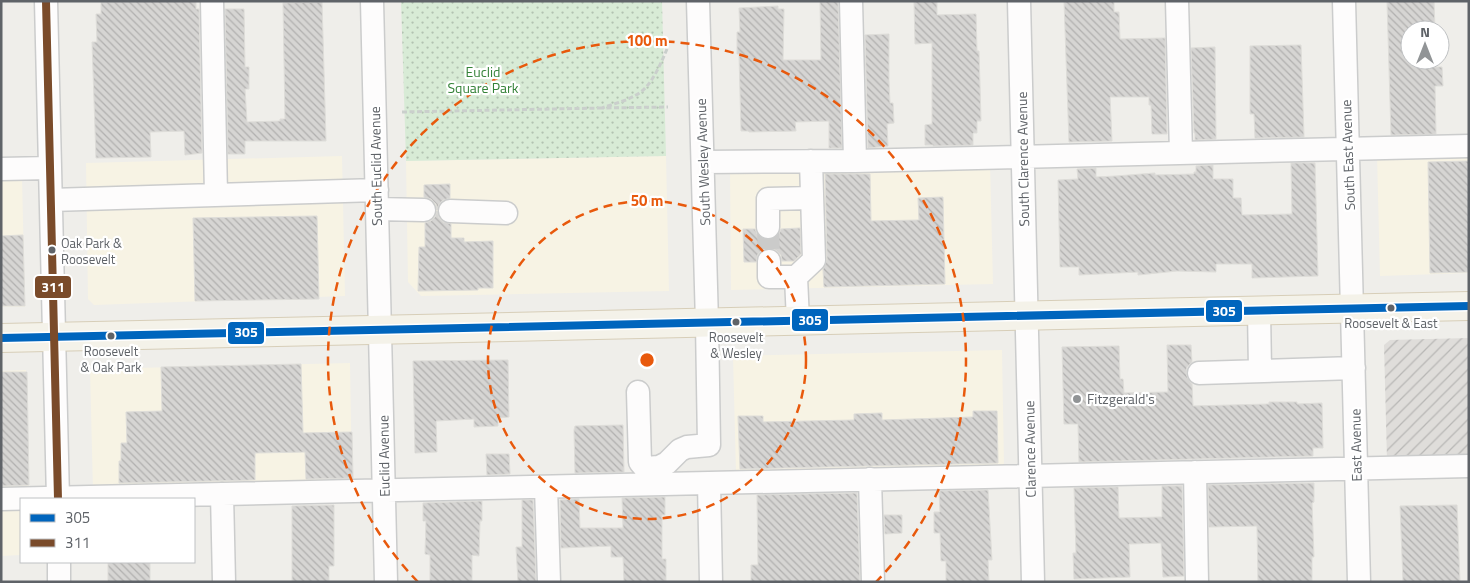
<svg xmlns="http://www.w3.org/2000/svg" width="1470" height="583" viewBox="0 0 1470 583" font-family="'Titillium Web',sans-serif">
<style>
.commercial{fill:#f7f3e4}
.industrial{fill:url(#industrial-furrows)}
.park{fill:url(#park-dots)}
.building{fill:url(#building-back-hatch);stroke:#deddd9}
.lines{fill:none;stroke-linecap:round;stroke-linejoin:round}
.minor-tunnel{stroke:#cbcbca;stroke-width:22;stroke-dasharray:22 11;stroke-linecap:butt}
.minor-casing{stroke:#cbcccc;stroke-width:25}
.major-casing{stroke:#d7ceb8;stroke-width:30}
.path{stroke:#cacfcc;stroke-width:3;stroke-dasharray:5 2.5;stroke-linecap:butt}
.minor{stroke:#fdfcfc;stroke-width:22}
.major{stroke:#f4f2e9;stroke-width:28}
.bus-1-casing{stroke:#fff;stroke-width:11}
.bus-2-casing{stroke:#fff;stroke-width:11}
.bus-1{stroke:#0065bd;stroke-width:8}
.bus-2{stroke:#7a4b2a;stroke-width:8}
.ring{fill:none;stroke:#e8590c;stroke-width:2.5;stroke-dasharray:9 6}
.bus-dot{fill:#5f6368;stroke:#fff;stroke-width:2}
.poi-dot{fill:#919496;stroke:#fff;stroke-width:2}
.labels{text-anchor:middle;stroke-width:4.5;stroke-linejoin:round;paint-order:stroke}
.bus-label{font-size:13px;fill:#5f6368;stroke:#fff}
.park-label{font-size:14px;fill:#348238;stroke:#fff}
.street-label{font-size:14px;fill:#5f6368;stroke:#fff}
.poi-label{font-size:14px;fill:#5f6368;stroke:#fff;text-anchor:start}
.centre{fill:#e8590c;stroke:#fff;stroke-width:2.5}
.ring-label{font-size:15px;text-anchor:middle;font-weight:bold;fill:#e8590c;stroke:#fff;stroke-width:4.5;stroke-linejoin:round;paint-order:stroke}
.line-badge{stroke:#fff;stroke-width:2}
.badge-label{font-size:14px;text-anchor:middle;font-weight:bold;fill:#fff}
</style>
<defs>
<pattern id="industrial-furrows" width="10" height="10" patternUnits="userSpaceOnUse" patternTransform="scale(1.25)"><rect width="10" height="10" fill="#dfddda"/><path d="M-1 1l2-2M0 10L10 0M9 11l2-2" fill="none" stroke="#b8b7b5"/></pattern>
<pattern id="park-dots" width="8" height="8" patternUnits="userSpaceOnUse" patternTransform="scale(1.25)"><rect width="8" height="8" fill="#d8ebd6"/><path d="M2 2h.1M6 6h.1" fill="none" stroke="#b2c2b1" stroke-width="1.8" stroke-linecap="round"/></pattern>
<pattern id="building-back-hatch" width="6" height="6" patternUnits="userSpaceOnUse" patternTransform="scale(1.25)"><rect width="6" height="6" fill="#d6d5d3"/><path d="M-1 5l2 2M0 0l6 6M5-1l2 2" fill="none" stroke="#b1b0af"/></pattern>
</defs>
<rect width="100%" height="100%" fill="#efeeea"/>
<path class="commercial" d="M1469,152V273L1380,276L1377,154Z
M342,156L345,296L94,305L88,299L86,163Z
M666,156L669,291L421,296L408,282L406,161Z
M990,162L993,284L731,290L730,168Z
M1,177H22L25,307H1Z
M1002,350L1004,467L736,473L733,356Z
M350,363L352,485L93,492L90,369Z
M26,370L29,499H21V555L1,556V371Z"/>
<path class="industrial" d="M1469,338V459L1387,460L1384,345L1390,340Z"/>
<path class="park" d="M401,1H662L666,156L406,161Z"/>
<path class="building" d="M196,1V9H199L202,153L185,155L184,131L150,132L151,157L96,158L92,42H97L96,14H101V2Z
M820,1H838L842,148H829V121L795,122L796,131L749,132L748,131H741L739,54H737V32H740L739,8L778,6V9H784L783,60H821Z
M914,1H937V15L976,14L977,51H979L981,121H977V133H973V145L933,146V145H925V125L932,124V43L915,44Z
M1064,1H1114V12H1119L1120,39L1165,38L1167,134H1152L1151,105H1149V97H1110L1112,141L1069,142Z
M1387,1H1434L1435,30H1410V60H1434V67H1442L1443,86H1435L1436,134L1391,135Z
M322,2L326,141H245V154H228L225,9H244L245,67H249V89H245L247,122L280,121V119H285L283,3Z
M889,34V81L890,103H893L894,123L887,124L888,146L868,148L865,35Z
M1301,45L1304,137L1255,138L1254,114H1250V46Z
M1215,47L1216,139L1195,140V133H1194L1191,48Z
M1469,161V272L1430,273L1428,162Z
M1291,163H1315L1318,276L1252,278V264H1216V272L1177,271L1138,275V272L1079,275V267H1060L1058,180L1078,179L1077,169L1096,168V177L1116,176L1155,173V175L1194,174V172H1196V166L1213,165V179H1233V198H1241L1242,215L1292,214Z
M825,174H870L871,221L919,220L918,198L943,197L945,284L824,287L823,269L827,260Z
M450,184V198L443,200L439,204L437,210L436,204L431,199L424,197V185Z
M437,211L439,218L443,222L451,224V238H464V242L493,241V288H478V290L418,291L419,247H425V223L431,221L435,217Z
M317,216L319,299L195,301L193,218Z
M800,228L801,254L794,261H782L781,255L776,250L769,248L763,249L758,254L756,262H744L743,229H755L757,234L761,238L768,240L775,238L779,234L781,229Z
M23,235L25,306H1V236Z
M1167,345H1191L1192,362L1187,367L1186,373L1188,379L1192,384L1193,406L1269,404V402H1297V404L1322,403L1323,448H1313V456L1079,462L1078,424H1064L1062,347L1119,346L1120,379H1123L1124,393L1168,392Z
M508,360L509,417L498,418V426L474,427V419L436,421L437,452L415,453L413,361Z
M301,364L303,433L352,432L353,478L306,479L305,452L255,453V480L119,483V461H121V443H127L126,412L162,411L161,367Z
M1,372H27L29,485L1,486Z
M973,411H997L998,463L740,469L738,416H763V422L854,420V414L882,413V420L973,417Z
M623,425L624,472L575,473L574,430L575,426Z
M486,454H509L510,474L487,475Z
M1314,483V502L1312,503L1314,557H1312V582H1258L1257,526L1209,527L1208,485Z
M1162,486H1182L1184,576L1163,577L1161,543L1129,544L1130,577L1074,579L1073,553H1076L1074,488L1118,487L1119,518L1162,517Z
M988,490L992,560H988L989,582H946V561H941L940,533H934V512H940L939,491Z
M857,493L860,582H751V565H758L757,495Z
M665,497V515H662V559H666V581L624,582L623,557H611V546L561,548L560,500L579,499L580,528H623L622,498Z
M522,500H533L536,582H518L516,547H522Z
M482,501V521H480L479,556L472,555V582H430V555L425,554L426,521H423V503Z
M334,505V566H329V582H292V506Z
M1457,505L1460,582H1403L1400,506Z
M884,515H902V533L885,534Z
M108,562H150V582H108Z"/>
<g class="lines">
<path class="minor-tunnel" d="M768,227L769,261"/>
<g class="minor-casing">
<path id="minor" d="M46,1L58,499
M212,1L216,195
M372,1L386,582
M851,1L855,161
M1019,1L1033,582
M1177,1L1181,153
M1344,1L1359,582
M703,162L855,161L1469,146
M1,169L50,168
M51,200L377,190
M377,209L424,210
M450,211L506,213
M768,227V199L812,198
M769,261V277H796L814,260L811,161
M796,277L798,321
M1259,311L1260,370
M1199,373L1354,368
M638,392L640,462L645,468L659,467L667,463L680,450L687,447L709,445L707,323L698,1
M1195,472L1197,582
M870,479L873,582
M709,483L711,582
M546,487L549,582
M222,494L224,582
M1,499L1469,466
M59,562V582"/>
</g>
<g class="major-casing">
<path id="major" d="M1,338L1469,306"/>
</g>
<path class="path" d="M667,49C661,63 651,88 636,95C626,101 613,104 602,108L668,107
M402,112L602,108"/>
<use href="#minor" class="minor"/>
<use href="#major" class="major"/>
<g class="bus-1-casing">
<path id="bus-1" d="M1,338L1469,306"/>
</g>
<g class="bus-2-casing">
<path id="bus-2" d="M46,1L58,499"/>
</g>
<use href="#bus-1" class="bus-1"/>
<use href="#bus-2" class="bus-2"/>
</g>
<g class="ring">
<circle cx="647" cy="360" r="159"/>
<path d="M418 582A319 319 0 1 1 876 582"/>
</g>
<g class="bus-dot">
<circle cx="52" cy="250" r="4.5"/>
<circle cx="1391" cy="308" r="4.5"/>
<circle cx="736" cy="322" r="4.5"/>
<circle cx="111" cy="336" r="4.5"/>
</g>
<circle class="poi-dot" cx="1077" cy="399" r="5"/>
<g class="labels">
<g class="bus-label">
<text x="61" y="248" text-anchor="start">Oak Park &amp;<tspan x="61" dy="16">Roosevelt</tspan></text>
<text x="1391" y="328">Roosevelt &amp; East</text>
<text x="736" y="342">Roosevelt<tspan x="736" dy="16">&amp; Wesley</tspan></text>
<text x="111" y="356">Roosevelt<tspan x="111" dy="16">&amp; Oak Park</tspan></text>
</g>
<g class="park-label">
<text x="483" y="77">Euclid<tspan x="483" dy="16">Square Park</tspan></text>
</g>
<g class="street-label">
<text transform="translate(1348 155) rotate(-92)" y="5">South East Avenue</text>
<text transform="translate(1023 159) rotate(-91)" y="5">South Clarence Avenue</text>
<text transform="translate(703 162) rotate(-92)" y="5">South Wesley Avenue</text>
<text transform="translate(376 166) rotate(-91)" y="5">South Euclid Avenue</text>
<text transform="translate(1356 445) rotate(-91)" y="5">East Avenue</text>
<text transform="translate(1030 449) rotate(-91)" y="5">Clarence Avenue</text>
<text transform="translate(384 456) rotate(-91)" y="5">Euclid Avenue</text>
</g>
<g class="poi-label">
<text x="1087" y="404">Fitzgerald's</text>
</g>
</g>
<circle cx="647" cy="360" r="8" class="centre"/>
<g class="ring-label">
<text x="647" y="46">100 m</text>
<text x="647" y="206">50 m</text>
</g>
<g class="line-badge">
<rect x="34" y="275" width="38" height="24" rx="5" fill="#7a4b2a"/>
<rect x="1205" y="299" width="38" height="24" rx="5" fill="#0065bd"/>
<rect x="791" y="308" width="38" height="24" rx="5" fill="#0065bd"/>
<rect x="227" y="321" width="38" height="24" rx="5" fill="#0065bd"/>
</g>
<g class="badge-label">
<text x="53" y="292">311</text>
<text x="1224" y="316">305</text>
<text x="810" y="325">305</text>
<text x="246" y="337">305</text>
</g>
<rect width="1470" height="583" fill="none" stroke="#5f6368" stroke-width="5"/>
<rect x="20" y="498" width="175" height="65" fill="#ffffff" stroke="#bfc1c3"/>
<rect x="30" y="514" width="25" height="8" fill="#0065bd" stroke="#bfc1c3"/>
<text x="65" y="523" font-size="15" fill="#5f6368">305</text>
<rect x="30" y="539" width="25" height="8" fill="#7a4b2a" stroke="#bfc1c3"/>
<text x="65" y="548" font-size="15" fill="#5f6368">311</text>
<g transform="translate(1425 45)"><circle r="24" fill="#ffffff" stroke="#bfc1c3"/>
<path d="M0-4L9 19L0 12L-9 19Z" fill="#919496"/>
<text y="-8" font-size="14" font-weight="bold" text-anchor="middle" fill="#5f6368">N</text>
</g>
</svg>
